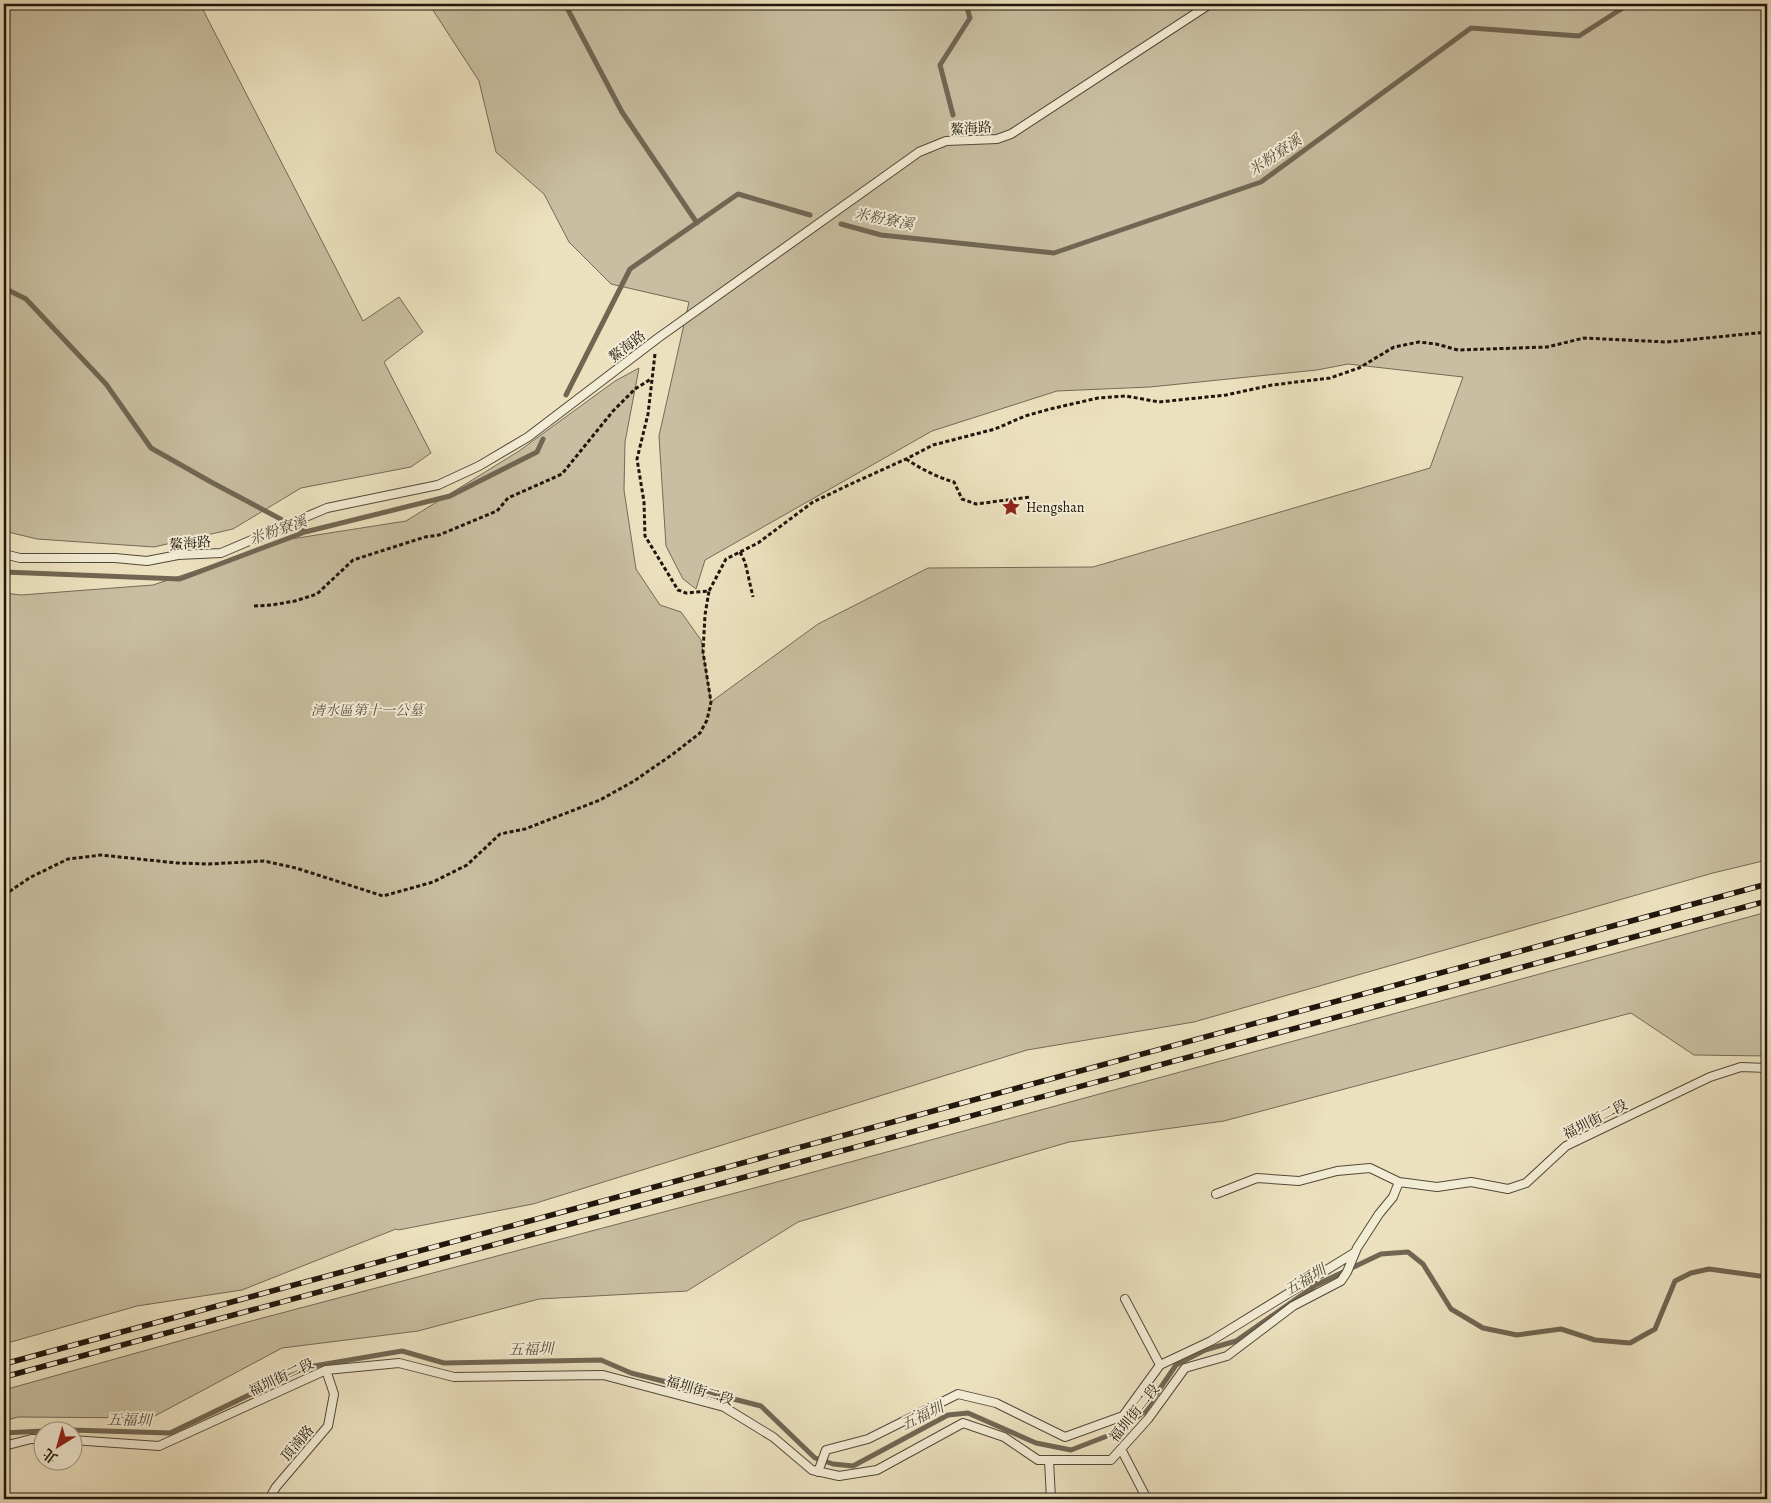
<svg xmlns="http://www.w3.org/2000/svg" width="1771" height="1503" viewBox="0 0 1771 1503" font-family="Alegreya,'Noto Serif TC',serif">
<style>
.green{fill:#c9bea1;stroke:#746a56}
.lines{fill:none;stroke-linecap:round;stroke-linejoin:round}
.stream{stroke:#716653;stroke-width:5}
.service-casing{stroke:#534939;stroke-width:10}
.path{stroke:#20160c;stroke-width:3;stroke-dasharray:4 2.5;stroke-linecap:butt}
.service{stroke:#f3ecd5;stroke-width:8}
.rail-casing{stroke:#20160c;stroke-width:5.5}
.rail{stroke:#f3ecd5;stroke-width:4;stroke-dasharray:11;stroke-linecap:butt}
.labels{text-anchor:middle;stroke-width:4;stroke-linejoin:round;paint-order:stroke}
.street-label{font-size:14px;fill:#20160c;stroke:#f3ecd5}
.poi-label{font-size:14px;fill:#20160c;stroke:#f3ecd5;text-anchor:start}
.park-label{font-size:14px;font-style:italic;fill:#5b5140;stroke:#f3ecd5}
.water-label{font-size:15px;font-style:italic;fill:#564c3b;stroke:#f3ecd5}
</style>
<rect width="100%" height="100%" fill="#ece1bf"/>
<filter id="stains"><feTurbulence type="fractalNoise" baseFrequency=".004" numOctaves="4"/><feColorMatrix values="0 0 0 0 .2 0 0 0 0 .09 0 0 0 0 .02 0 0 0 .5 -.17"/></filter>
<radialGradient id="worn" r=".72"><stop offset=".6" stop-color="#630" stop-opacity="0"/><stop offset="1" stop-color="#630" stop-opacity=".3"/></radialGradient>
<path class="green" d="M4,4H200L363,321L399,297L423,332L384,362L431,453L411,467L301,488L233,529L154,547L37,539L4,531Z
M429,4H1767V860L1713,873L1194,1022L1027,1050L533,1204L398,1230L396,1229L242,1290L137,1306L4,1344V593L21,595L153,585L291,539L406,521L519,451L615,381L639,368L625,442L624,490L636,569L660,605L681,612L701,640L711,702L818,624L928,568L1093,567L1430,468L1463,377L1348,364L1317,370L1150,387L1057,391L932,431L705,560L696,589L683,579L666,546L659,436L689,302L611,284L569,242L544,194L496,152L479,81Z
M1767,912V1056L1694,1055L1631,1013L1224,1121L1069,1142L1028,1154L798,1222L687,1291L539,1299L418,1331L282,1348L151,1418L18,1417L4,1421V1390L240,1324L773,1183Z"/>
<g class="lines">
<path class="stream" d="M565,4L622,112L697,223
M953,115L940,65L970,18L966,4
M841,224L881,235L1054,253L1261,182L1471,28L1579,36L1629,4
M4,288L26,299L106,384L151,448L211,482L305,532
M566,395L630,269L738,194L810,215
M4,572L180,579L305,532L450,496L537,452L543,439
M53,1430H70L170,1433L276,1382L314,1366L402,1351L444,1363L601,1360L631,1373L761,1406L815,1458L833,1464L853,1466L948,1415L968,1413L1036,1443L1071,1450L1115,1433L1144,1412L1176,1365L1205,1350L1236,1341L1316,1285L1381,1254L1408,1252L1423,1264L1451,1309L1483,1328L1517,1335L1561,1329L1595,1340L1630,1343L1655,1329L1675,1281L1691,1273L1709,1269L1767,1277
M4,1433L42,1431"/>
<g class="service-casing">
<path id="service" d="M4,554L20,558H115L147,561L178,555L221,553L327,508L438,485L479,466L528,437L658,338L919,152L946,141L997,139L1011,134L1210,4
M1216,1194L1257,1178L1299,1181L1337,1171L1370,1168L1399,1182
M1125,1299L1160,1365
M72,1440L159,1446L326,1370L399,1363L454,1377L603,1375L724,1407L773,1437L812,1470L839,1476L877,1470L963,1423L1004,1437L1038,1460H1111L1148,1419L1185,1368L1227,1356L1293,1306L1341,1281L1347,1272L1357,1248L1379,1214L1393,1197L1399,1182L1437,1187L1471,1182L1508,1189L1526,1183L1566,1146L1710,1077L1741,1067L1767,1068
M4,1446L31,1439H42
M1121,1449L1147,1499
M1049,1460L1051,1499
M818,1472L826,1450L868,1439L958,1394L996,1403L1065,1437L1123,1416L1160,1365L1211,1341L1354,1253
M269,1499L276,1487L328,1426L334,1394L326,1370"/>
</g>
<path class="path" d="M655,354L648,414L637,459L644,502L645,536L678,590L686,593L709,591L726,559L758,543L813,502L853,483L906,459L933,445L995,429L1025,416L1050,409L1098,398L1126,396L1159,402L1226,395L1272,385L1330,378L1359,368L1394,347L1419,342L1436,344L1458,350L1547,347L1584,338L1667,342L1767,332
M906,459C921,469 937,477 954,482L962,499L976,504L1030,497
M740,552L745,562L753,597
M254,606L272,605L295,601L317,594L353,560L425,537L439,535L497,511L508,498L562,474L613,411L635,389L651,379
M4,895L31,877L68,859L101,855L177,863L209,864L264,861L296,868L383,896L433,882L467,865L500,834L525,829L600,800L634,781L673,754L700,733L707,720L711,702L703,652L705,615L709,591"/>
<use href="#service" class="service"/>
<g class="rail-casing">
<path id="rail" d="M4,1364L1767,884
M4,1377L1767,901"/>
</g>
<use href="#rail" class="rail"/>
</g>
<defs>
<g id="sight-bare" transform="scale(1.5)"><path d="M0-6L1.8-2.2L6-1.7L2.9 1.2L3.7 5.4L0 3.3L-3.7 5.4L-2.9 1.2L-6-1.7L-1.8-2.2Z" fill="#8f2418" stroke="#f3ecd5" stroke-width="2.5" paint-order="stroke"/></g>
</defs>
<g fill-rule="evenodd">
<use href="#sight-bare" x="1011" y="507"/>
</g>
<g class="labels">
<g class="street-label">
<text transform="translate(971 128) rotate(-4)" y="5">鰲海路</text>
<text transform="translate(627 346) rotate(-38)" y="5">鰲海路</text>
<text transform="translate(190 543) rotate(-5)" y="5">鰲海路</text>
<text transform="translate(1595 1119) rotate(-27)" y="5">福圳街二段</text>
<text transform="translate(281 1377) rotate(-25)" y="5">福圳街二段</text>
<text transform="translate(700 1390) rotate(17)" y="5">福圳街二段</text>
<text transform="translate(1134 1413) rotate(-51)" y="5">福圳街二段</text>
<text transform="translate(297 1443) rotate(-49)" y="5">頂湳路</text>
</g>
<g class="poi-label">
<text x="1026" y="512">Hengshan</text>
</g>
<g class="park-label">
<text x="367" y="715">清水區第十一公墓</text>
</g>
<g class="water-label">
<text transform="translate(1275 155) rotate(-34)" y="5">米粉寮溪</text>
<text transform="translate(884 219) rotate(11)" y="5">米粉寮溪</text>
<text transform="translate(278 530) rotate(-19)" y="5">米粉寮溪</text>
<text transform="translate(1305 1280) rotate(-31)" y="5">五福圳</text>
<text transform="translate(531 1349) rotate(-1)" y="5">五福圳</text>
<text transform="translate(922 1416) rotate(-26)" y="5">五福圳</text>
<text transform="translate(129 1420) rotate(1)" y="5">五福圳</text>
</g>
</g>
<rect width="1771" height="1503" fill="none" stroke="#ece1bf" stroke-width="20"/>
<rect x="5" y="5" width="1761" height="1493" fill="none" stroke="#20160c" stroke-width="2.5"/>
<rect x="10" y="10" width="1751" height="1483" fill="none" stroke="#20160c"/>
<g transform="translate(58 1446) rotate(217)"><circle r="24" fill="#f3ecd5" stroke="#9f9685"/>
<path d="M0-4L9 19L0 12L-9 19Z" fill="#8f2418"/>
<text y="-8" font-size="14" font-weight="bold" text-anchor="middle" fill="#20160c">北</text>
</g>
<rect width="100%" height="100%" filter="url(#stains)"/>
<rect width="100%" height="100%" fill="url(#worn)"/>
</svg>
